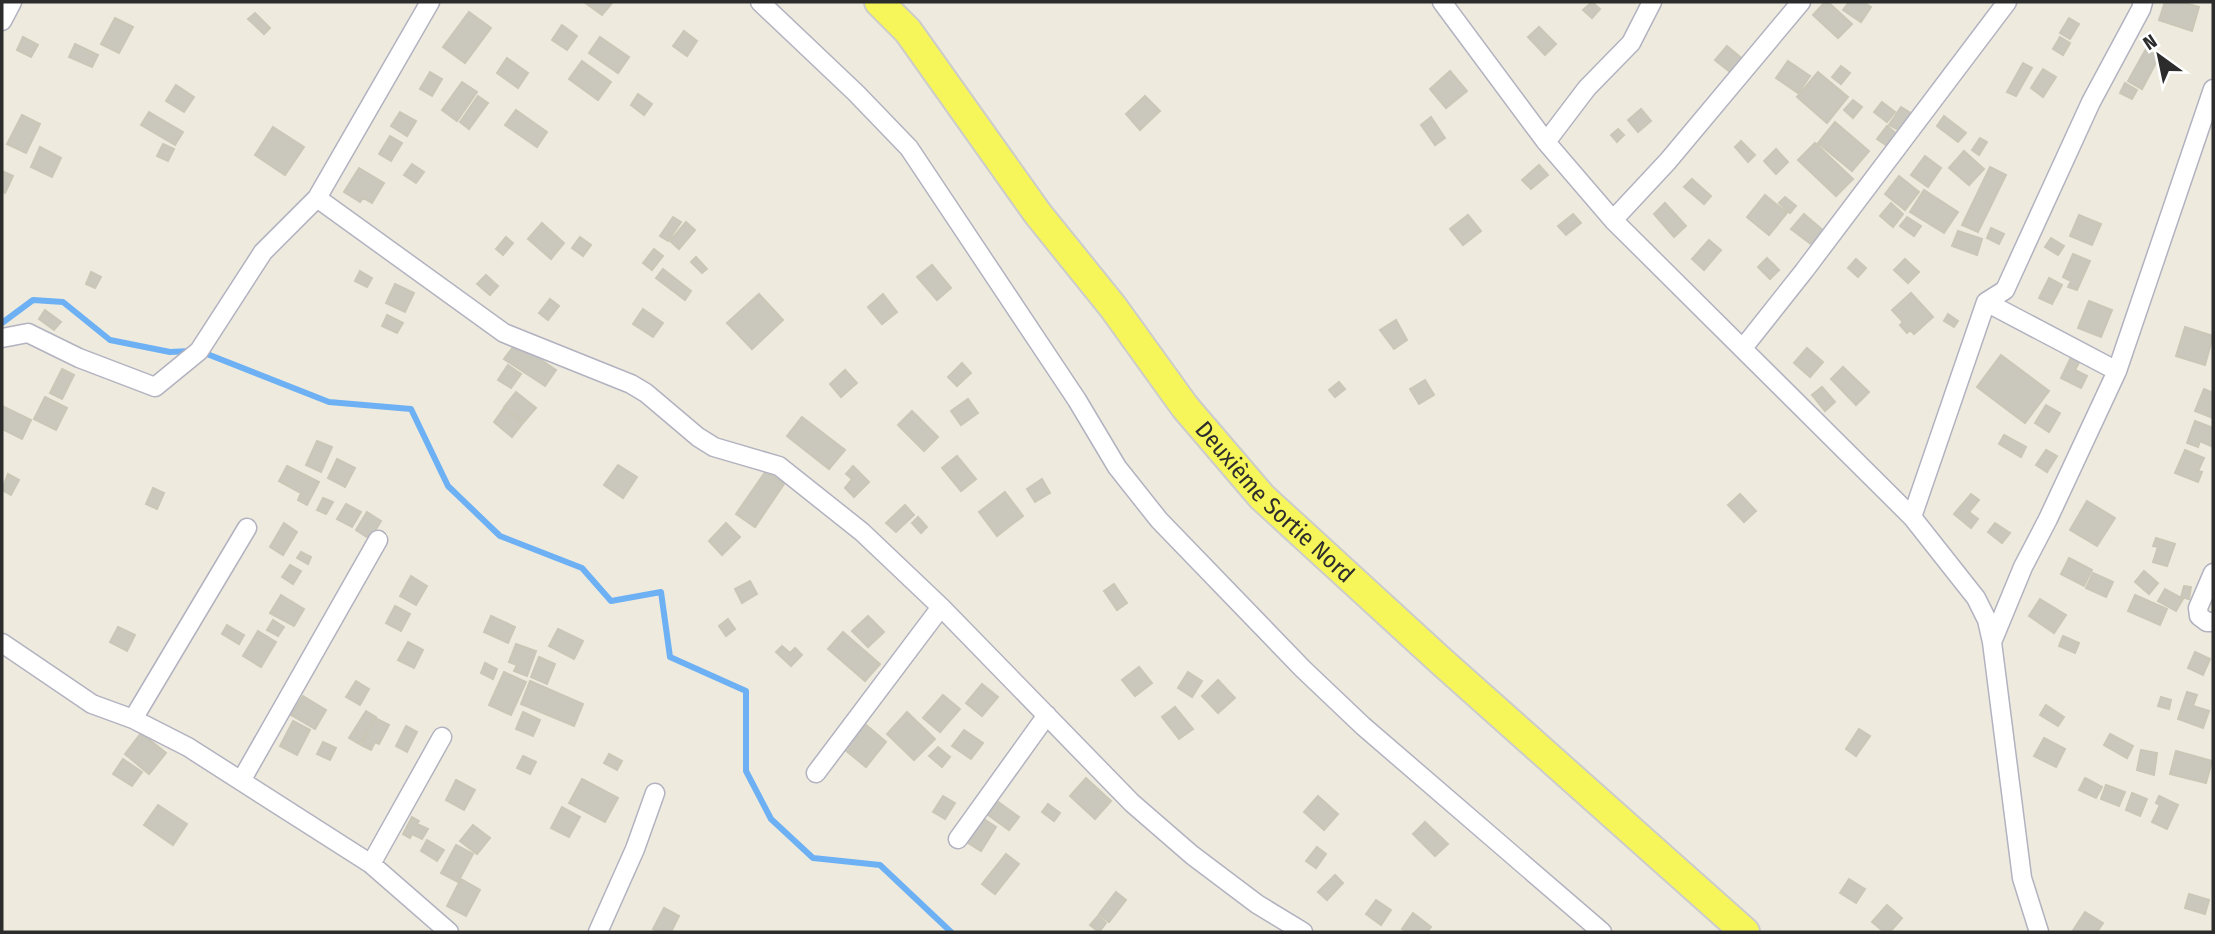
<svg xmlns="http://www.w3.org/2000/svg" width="2215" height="934" viewBox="0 0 2215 934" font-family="'Fira Sans Condensed',sans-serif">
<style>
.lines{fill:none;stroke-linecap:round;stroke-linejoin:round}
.stream{stroke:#6db1f4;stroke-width:6}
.building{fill:#cac7bd;stroke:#cac7b7;stroke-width:2}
.minor-casing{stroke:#b2b2c0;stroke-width:21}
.primary-casing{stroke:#ccc;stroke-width:32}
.minor{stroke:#fff;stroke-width:18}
.primary{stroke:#f6f55a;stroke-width:28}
.labels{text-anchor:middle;stroke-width:5;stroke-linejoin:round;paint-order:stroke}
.street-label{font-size:24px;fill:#2c2c2c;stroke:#fff}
</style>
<rect width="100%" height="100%" fill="#eeebde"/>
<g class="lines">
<path class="stream" d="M2,323L33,300L63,302L110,340L170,352L191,351
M202,352L329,402L411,409L448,486L500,536L582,568L611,601L661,592L670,657L746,691V771L771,819L813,858L880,865L951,932"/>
</g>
<path class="building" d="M584,2H613L602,15Z
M1592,2L1600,9L1592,18L1583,10Z
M1825,2H1828L1852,24L1838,38L1813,15Z
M1849,2H1863L1871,7L1861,22L1843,10Z
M2165,2H2181L2199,7L2192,31L2159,20Z
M469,12L491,28L465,63L443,47Z
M255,13L270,28L264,34L248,19Z
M115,18L133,27L119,53L101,44Z
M2069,18L2079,24L2070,39L2060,33Z
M562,25L577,36L567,50L552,40Z
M1539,27L1556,44L1545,55L1528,37Z
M684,31L697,41L687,56L673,46Z
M23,37L38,45L31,57L17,50Z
M600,37L629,57L618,73L589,53Z
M2060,37L2070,43L2063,55L2053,49Z
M75,44L98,55L92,67L69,57Z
M1727,46L1745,61L1734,75L1715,60Z
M2146,49L2159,57L2142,89L2128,81Z
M507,58L528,73L518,88L497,73Z
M582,61L611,82L598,100L569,79Z
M1788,61L1810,76L1798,93L1776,78Z
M2023,63L2032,68L2016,96L2007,92Z
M1841,66L1850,73L1841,84L1832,77Z
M2043,69L2056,77L2043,97L2031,88Z
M1450,71L1467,91L1446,108L1430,89Z
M430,72L442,79L432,96L420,89Z
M1818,72L1848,97L1827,123L1797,97Z
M462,82L477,92L457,121L442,110Z
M2125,83L2137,90L2132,99L2120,93Z
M176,85L194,97L184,112L166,101Z
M638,94L652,104L644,115L631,105Z
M478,96L488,103L469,129L460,122Z
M1145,96L1160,111L1140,130L1126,114Z
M1853,100L1862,107L1853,118L1844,110Z
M1882,102L1895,112L1887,122L1874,112Z
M1901,107L1914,115L1902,132L1889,125Z
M1641,109L1651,121L1638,132L1628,120Z
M516,110L547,132L537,147L505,125Z
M149,112L183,132L175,145L141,125Z
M400,112L416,121L407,136L391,126Z
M22,115L40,124L26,153L7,144Z
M1944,116L1966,133L1958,142L1937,126Z
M1431,117L1445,138L1435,145L1421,125Z
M1835,122L1869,151L1852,171L1818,143Z
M1887,126L1902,138L1893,150L1877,139Z
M273,127L304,147L285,175L255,155Z
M1618,129L1624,135L1617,142L1611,135Z
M390,136L402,143L391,161L379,154Z
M1980,138L1987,142L1979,155L1972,150Z
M1741,141L1755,155L1748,162L1735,147Z
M1815,143L1853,179L1836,196L1798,160Z
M163,144L174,149L168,161L157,156Z
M40,147L61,158L52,177L31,167Z
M1776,149L1788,162L1776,174L1764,161Z
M1964,151L1984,169L1969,185L1949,168Z
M1925,156L1941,168L1928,187L1911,175Z
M412,164L424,172L416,183L404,175Z
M1539,165L1548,175L1531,189L1522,180Z
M1990,167L2006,175L1978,232L1962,225Z
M359,168L384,183L372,203L363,198L360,202L344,192Z
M2,171L13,176L5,193L2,191Z
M1899,176L1919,192L1905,210L1885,194Z
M1692,179L1711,196L1704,204L1684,187Z
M1924,190L1958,212L1944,233L1910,212Z
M1765,195L1787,213L1769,235L1747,217Z
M1785,197L1796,206L1790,213L1779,203Z
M1665,203L1686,226L1674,237L1654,214Z
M1891,203L1903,214L1893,227L1880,216Z
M1573,214L1581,223L1566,235L1558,226Z
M1804,214L1824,231L1812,245L1791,229Z
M1468,215L1481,231L1463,245L1450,229Z
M2079,215L2101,224L2092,245L2070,236Z
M673,217L681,222L668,241L660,236Z
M1907,217L1921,226L1914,236L1900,226Z
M686,222L695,230L679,249L670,241Z
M542,223L564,243L551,259L528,239Z
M1991,228L2004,234L1999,244L1987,238Z
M1958,231L1982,239L1977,255L1952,246Z
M506,237L513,243L503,255L496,249Z
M580,237L591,245L583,256L572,248Z
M2051,238L2064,246L2058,255L2045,247Z
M1709,240L1721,250L1704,270L1692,259Z
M654,249L663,256L652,270L643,263Z
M2073,254L2090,261L2077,290L2068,287L2071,281L2063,277Z
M696,257L707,269L702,273L691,262Z
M1767,258L1779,270L1770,279L1758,267Z
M1856,259L1866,268L1858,277L1848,268Z
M1905,259L1919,272L1908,283L1894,270Z
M932,265L951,288L937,300L917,277Z
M663,269L691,291L685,300L656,278Z
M360,271L372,278L367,287L355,281Z
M91,272L101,277L95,288L86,284Z
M486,275L498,286L490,295L477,284Z
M2049,278L2062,285L2052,304L2039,298Z
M395,284L414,293L405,312L386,303Z
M1911,293L1933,317L1914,334L1910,330L1907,333L1900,325L1903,322L1892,310Z
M759,294L783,320L752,349L727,323Z
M883,294L897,312L882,324L868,307Z
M550,299L559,306L548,320L539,313Z
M2089,301L2112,310L2101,337L2078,328Z
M643,309L663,323L653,337L633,324Z
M45,310L61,322L54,330L39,319Z
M1948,314L1958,321L1954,327L1944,321Z
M387,315L403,323L397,333L382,326Z
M1396,320L1407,340L1394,349L1380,330Z
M2185,327L2213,336L2205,365L2176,356Z
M516,343L556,370L545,386L504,359Z
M1807,348L1823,362L1810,377L1794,363Z
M2001,355L2049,391L2025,423L1977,387Z
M2072,355L2081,359L2075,370L2087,376L2081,388L2061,378Z
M962,363L971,373L957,386L948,377Z
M508,365L521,374L511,388L498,380Z
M1843,367L1869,392L1856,405L1831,379Z
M62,369L74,375L62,399L50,393Z
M845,370L857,383L841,397L830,384Z
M1425,380L1434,395L1419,404L1410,389Z
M1339,382L1345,389L1335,397L1329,390Z
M1822,387L1835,402L1825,411L1812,395Z
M2204,389L2213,393V418L2195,411Z
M516,392L536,408L524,422L504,407Z
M45,397L67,408L56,430L34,419Z
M968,399L978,413L961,425L951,411Z
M2046,405L2060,413L2049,432L2035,423Z
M2,406L31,420L22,439L2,429Z
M504,408L523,423L512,437L494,422Z
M912,411L938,437L924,451L898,425Z
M802,417L845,450L829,469L787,436Z
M2195,421L2213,428V447L2200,441L2198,447L2187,443Z
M2004,435L2026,447L2021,457L1999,444Z
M317,441L332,447L321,472L306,465Z
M2046,450L2057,456L2047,472L2036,465Z
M2185,450L2204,458L2198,471L2202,472L2198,482L2175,473Z
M957,456L976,479L961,491L942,468Z
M337,459L355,468L345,487L328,478Z
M618,465L637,477L623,498L604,485Z
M287,466L319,482L307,505L298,500L301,493L279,481Z
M853,466L869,482L854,497L845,488L852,479L846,474Z
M766,471L784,484L755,527L736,514Z
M8,474L19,480L11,495L2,490Z
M1042,479L1050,493L1035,502L1027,489Z
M153,488L164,493L157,509L146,504Z
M1005,492L1023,516L997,536L979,512Z
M1740,494L1756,511L1744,522L1728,505Z
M1971,494L1979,500L1969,512L1978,519L1971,528L1954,514Z
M323,498L333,502L326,514L317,510Z
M2087,501L2115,518L2097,546L2070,530Z
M346,504L361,512L352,527L337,519Z
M905,505L914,515L896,532L886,523Z
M367,512L381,521L370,539L356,530Z
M918,517L927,527L921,533L912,523Z
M284,523L297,532L283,555L270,547Z
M726,523L740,537L722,555L709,541Z
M1995,523L2010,533L2002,543L1988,532Z
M2156,538L2175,544L2167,566L2153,562L2158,547L2153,546Z
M301,552L311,557L308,564L297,558Z
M2069,558L2092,570L2084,586L2061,574Z
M290,565L301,571L293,584L282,577Z
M2144,571L2158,583L2149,594L2135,582Z
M2093,573L2113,582L2106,597L2086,588Z
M411,576L427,586L416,605L400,596Z
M750,581L757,594L742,603L735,589Z
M1114,584L1127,603L1117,610L1104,591Z
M2184,586L2191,587L2189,599L2181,597Z
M2165,589L2183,599L2176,611L2158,601Z
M281,595L304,609L294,626L270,613Z
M2135,595L2167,609L2160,625L2128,611Z
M2040,599L2066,615L2054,633L2029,616Z
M395,606L410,614L401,631L386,623Z
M491,616L515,627L508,643L484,632Z
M868,616L884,632L868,647L852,631Z
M728,619L735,629L726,636L719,626Z
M273,620L284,627L278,636L267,630Z
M227,625L244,635L239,644L222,634Z
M118,627L135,635L127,651L110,642Z
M558,629L583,641L574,659L549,646Z
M258,631L276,642L261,667L243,656Z
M843,632L880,664L865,681L828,649Z
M2063,636L2079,643L2075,653L2059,646Z
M408,642L423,650L414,668L398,660Z
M516,644L536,651L527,676L514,671L517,665L509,662Z
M782,646L790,653L795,648L802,655L791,666L776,652Z
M2195,652L2210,659L2203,675L2188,668Z
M539,657L555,664L547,684L531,677Z
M485,663L497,669L493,679L481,673Z
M1139,667L1152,683L1135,696L1122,680Z
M504,672L526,682L511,715L489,705Z
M1188,672L1202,681L1192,697L1178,688Z
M1218,680L1235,698L1218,713L1202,696Z
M356,681L369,689L360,705L346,697Z
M530,681L583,704L574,726L521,704Z
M982,684L998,697L982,716L966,703Z
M2187,692L2197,695L2193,706L2209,711L2203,728L2178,719Z
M943,695L960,709L940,732L923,718Z
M303,696L326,710L315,729L291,715Z
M2161,697L2171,700L2169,709L2158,706Z
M2046,705L2064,717L2058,726L2040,715Z
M1175,707L1193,729L1179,739L1162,717Z
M366,711L376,717L359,744L349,738Z
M523,712L540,720L533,736L516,729Z
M907,712L935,739L914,760L887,734Z
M375,718L389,725L379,744L375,742L371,750L361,745Z
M293,721L310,730L297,755L280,746Z
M865,724L886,742L866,767L844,749Z
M406,726L417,732L407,752L396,746Z
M1859,729L1870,736L1856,756L1846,749Z
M964,730L983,743L971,759L952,746Z
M141,733L166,753L149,774L125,754Z
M2110,734L2133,746L2127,758L2104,745Z
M2044,738L2065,749L2056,767L2034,756Z
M323,742L336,748L330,760L317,754Z
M938,747L950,757L942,767L929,756Z
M2141,750L2157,753L2154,775L2137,770Z
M2176,751L2212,761L2206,783L2170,774Z
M609,754L622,761L617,770L604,763Z
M523,756L536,762L530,774L517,768Z
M123,759L142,772L132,786L113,774Z
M1086,778L1111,801L1095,819L1070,796Z
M2085,778L2102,787L2096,798L2079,790Z
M582,779L618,798L605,822L569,803Z
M456,780L475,790L464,810L446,800Z
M2106,785L2125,792L2119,806L2101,799Z
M2132,793L2147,799L2140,816L2126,810Z
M943,796L955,803L945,819L933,812Z
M990,796L1019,817L1009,830L980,809Z
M1318,796L1338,814L1324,830L1304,812Z
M2159,796L2178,805L2167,829L2152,822L2160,805L2156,803Z
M1048,804L1060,813L1054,821L1042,812Z
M158,805L187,824L173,845L144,825Z
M562,807L580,817L569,837L551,828Z
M412,817L419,821L417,824L428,829L422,839L412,834L410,838L403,834Z
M981,817L996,827L981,851L965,841Z
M1425,822L1448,844L1435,856L1413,834Z
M473,825L490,838L477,854L460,841Z
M427,840L444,850L437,861L421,851Z
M456,845L473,854L458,882L441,873Z
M1317,847L1326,854L1316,868L1306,861Z
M1006,854L1019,864L995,894L982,884Z
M1335,875L1343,883L1327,900L1318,892Z
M461,879L480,890L466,916L447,906Z
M1849,879L1865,889L1856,903L1840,893Z
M1116,892L1126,900L1109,922L1099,914Z
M2189,894L2209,900L2205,914L2185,908Z
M1376,900L1391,910L1381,925L1366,914Z
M1887,905L1902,918L1890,932H1884L1872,922Z
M664,908L679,916L671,932H660L653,929Z
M2085,912L2103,923L2097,932H2072Z
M1413,913L1431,927L1427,932H1407L1402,929Z
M1098,916L1106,923L1099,932L1090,925Z"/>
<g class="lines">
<g class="minor-casing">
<path id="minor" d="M760,2L856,93L909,148L1077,400L1117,467L1159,520L1303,669L1363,726L1602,932
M1442,2L1546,142L1613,220L1912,517L1976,598L1987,620L1992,642L2022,878L2039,932
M2,21L12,2
M1546,142L1587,88L1631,43L1652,2
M317,198L430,2
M1613,220L1668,161L1801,2
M1986,302L2117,371
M2,338L28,333L79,358L155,387L199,351L263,252L317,198L504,333L631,384L646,393L698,437L714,447L779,466L862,532L941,607L1132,803L1192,855L1257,904L1303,932
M1743,348L1804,271L2007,2
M1912,517L1986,302L2005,290L2091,102L2141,9L2143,2
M2213,573L2198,608L2199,616L2207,622H2213
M1992,642L2023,567L2048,519L2117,371L2213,89
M2,643L92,704L133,719L188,747L371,864L449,932
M133,719L247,528
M816,773L941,607
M241,781L378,540
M958,839L1047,715
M371,864L442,737
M598,932L635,849L655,793"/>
</g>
<g class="primary-casing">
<g id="primary">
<path id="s1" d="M879,2L908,31L1038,214L1113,307L1185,407L1262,497L1441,661L1745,932"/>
</g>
</g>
<use href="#minor" class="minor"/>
<use href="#primary" class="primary"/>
</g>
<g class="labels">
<g class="street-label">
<text dy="8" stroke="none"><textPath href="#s1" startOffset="639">Deuxième Sortie Nord</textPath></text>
</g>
</g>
<rect width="2215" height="934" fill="none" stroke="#2c2c2c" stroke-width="7"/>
<g transform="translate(2159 56) rotate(327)" stroke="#ffffff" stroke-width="5" paint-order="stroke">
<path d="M0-5L12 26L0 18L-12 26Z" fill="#2c2c2c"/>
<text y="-10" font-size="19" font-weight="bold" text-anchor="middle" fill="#2c2c2c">N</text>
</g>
</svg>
